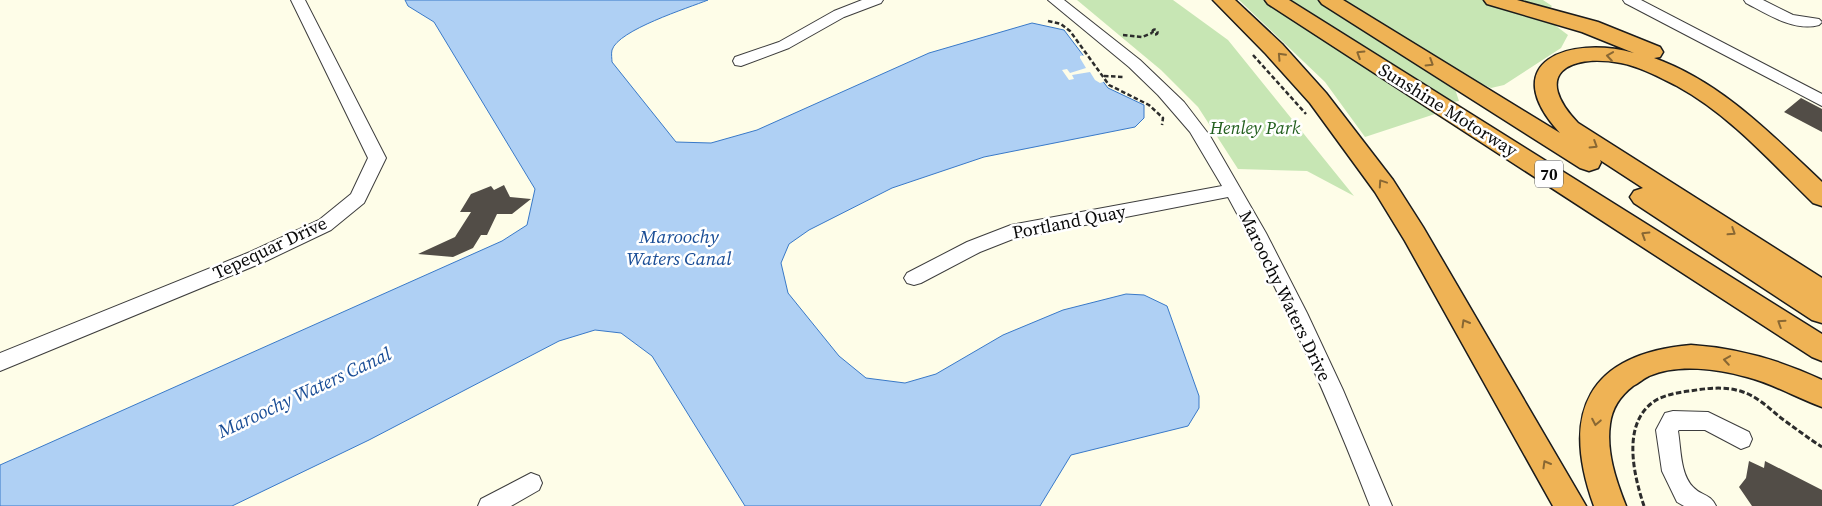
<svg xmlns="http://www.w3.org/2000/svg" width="1822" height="506" viewBox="0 0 1822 506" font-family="'Source Serif 4',serif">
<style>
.green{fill:#c7e6b4}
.water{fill:#afd0f4;stroke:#3979c8}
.pier{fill:#fefde8}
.building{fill:#524d47}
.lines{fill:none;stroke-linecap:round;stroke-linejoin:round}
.minor-casing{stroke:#3d3d3d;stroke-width:2}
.highway-casing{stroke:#1b1b1b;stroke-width:3}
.path-far1{stroke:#2c2c2c;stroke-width:2.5;stroke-dasharray:4.5 2.5;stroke-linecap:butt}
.path{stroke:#2c2c2c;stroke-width:3;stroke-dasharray:5.5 2.5;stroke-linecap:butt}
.minor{fill:#fff;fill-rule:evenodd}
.highway{fill:#efb355;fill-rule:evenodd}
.oneway{stroke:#886733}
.labels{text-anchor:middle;stroke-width:5;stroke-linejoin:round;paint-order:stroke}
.shield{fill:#fff;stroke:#545454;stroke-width:1}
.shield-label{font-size:16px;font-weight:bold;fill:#0a0a0a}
.street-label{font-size:18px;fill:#0a0a0a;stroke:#fff}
.park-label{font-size:18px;font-style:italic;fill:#225f1e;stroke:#fff}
.water-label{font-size:19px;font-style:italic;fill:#194d96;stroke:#fff}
</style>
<rect width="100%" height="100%" fill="#fefde8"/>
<path class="green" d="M1077,0H1173L1228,40L1354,196L1307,171L1238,169L1198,107L1161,70Z
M1239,0H1543L1552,6L1548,10L1552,23L1568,35L1561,48L1504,85L1491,88L1468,78L1454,86L1459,101L1453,102L1435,114L1365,137L1325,82Z"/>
<path class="water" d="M405,0H708C688,8 618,30 612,50C611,54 612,59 612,62L676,142L711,143L757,130L929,53L1032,23L1064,30L1108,88L1144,105V118L1135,127L984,157L892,188L809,230L789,244L781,263L788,293L839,356L866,378L905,383L936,374L1003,335L1063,310L1126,294L1144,295L1167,306L1199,396V408L1188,426L1071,455L1040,506H745L652,356L621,333L595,330L559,341L369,440L232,506H0V465L502,241L527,225L535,189L434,22L408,6Z"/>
<path class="pier" d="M1086,55L1088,58L1106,81L1100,83L1095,80L1090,72L1072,75L1074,79L1069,80L1062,70L1067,69L1070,73L1086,68L1080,58V56Z"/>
<path class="building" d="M1801,98L1822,109V132L1784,112Z
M504,185L510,197L531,199L512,214H497L487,235H481L473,248L453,257L418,254L455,237L471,212H460L471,194L491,186L494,190Z
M1749,461L1764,468L1765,461L1822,490V506H1752L1739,487L1746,478Z"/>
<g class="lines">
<g class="minor-casing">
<path id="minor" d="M291,0H305L386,158L364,203L331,230L264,262L0,371V353L250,252L319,220L351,194L368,158Z
M862,0H883L881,3L844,17L789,48L741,66L735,65L733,61L735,57L779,42L834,11Z
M1048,0H1064L1140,60L1184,102L1210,136L1266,233L1307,313L1343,390L1392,506H1370C1329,400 1283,297 1228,197L1013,239L980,252L921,283L914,285L907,283L904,278L907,273L967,242L1011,225L1222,186L1190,132L1158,95L1129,67Z
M1623,0H1641L1822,94V106L1625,3Z
M1744,0H1763L1793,15L1819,19L1822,22L1819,25C1794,32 1767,14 1746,3Z
M1673,411L1708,412L1749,432L1752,439L1749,446L1741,449L1705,430H1679L1678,431C1681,448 1680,474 1693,487C1701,496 1710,493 1716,506H1684L1677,502L1662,471L1656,430L1665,413Z
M531,473L539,476L542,483L539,490L511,506H478L481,499Z"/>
</g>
<g class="highway-casing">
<path id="highway" d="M1213,0H1235L1282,44L1326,93L1393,180L1423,227L1586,506H1553L1405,241L1375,192L1310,103L1266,54Z
M1265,0H1289L1822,334V361L1812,357L1268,4Z
M1319,0H1343L1560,133C1495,62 1569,35 1634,53L1582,32L1487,4L1484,0H1517L1598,22L1660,47L1663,52L1660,57L1654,58C1721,82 1771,134 1822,182V206L1813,203C1771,162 1730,115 1677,86C1659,77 1641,67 1621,63C1567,53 1532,75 1578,123L1822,278V323L1812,320L1634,203L1630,197L1634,191L1643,188L1600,160L1601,162L1598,168L1589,171L1580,168L1322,4Z
M1691,345C1737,348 1780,360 1822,380V407C1797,398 1774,384 1747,377C1718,369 1678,363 1649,376C1644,378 1639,383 1633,386C1620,396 1612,408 1610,424C1606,452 1616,481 1626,506H1594C1560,412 1588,354 1691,345Z"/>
</g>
<path class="path-far1" d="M1048,21L1061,24L1070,31L1109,85L1149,105L1163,118L1162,125
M1152.5 32a2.5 2.5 0 1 1 5 0a2.5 2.5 0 1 1-5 0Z
M1123,35L1142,37L1152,33
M1253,55L1306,114
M1104,76L1124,77"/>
<path class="path" d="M1644,506C1633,473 1620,418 1660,398C1670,394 1680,392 1690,391C1708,388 1726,386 1743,392C1758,397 1770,409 1781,418C1795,428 1808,438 1822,447"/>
<use href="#minor" class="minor"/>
<use href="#highway" class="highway"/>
</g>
<defs><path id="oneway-chevron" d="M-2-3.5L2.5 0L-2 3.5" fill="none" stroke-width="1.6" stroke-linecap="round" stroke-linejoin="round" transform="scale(1.25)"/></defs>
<g class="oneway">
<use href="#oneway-chevron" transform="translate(1360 54) rotate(-148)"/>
<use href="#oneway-chevron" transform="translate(1281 56) rotate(-133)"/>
<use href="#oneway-chevron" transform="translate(1610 56) rotate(-172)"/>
<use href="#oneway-chevron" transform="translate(1430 63) rotate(32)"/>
<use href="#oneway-chevron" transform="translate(1594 145) rotate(32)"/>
<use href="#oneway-chevron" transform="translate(1382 183) rotate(-124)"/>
<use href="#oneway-chevron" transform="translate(1732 232) rotate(33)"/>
<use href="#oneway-chevron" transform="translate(1645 235) rotate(-148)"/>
<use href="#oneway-chevron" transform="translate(1465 323) rotate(-120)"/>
<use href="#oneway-chevron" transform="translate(1781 323) rotate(-147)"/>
<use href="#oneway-chevron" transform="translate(1727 360) rotate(-171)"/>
<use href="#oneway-chevron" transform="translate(1596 422) rotate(101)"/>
<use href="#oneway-chevron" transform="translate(1546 464) rotate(-120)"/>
</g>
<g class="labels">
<rect class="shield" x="1535" y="160.5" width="28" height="27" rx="4"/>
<g class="shield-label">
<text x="1549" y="180">70</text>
</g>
<g class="street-label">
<text transform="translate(1448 110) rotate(32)" y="6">Sunshine Motorway</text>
<text transform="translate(1069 222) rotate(-11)" y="6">Portland Quay</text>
<text transform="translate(270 248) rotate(-25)" y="6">Tepequar Drive</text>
<text transform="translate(1285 296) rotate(64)" y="6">Maroochy Waters Drive</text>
</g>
<g class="park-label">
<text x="1255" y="134">Henley Park</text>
</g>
<g class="water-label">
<text x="679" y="243">Maroochy<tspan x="679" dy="22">Waters Canal</tspan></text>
<text transform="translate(304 392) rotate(-25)" y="7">Maroochy Waters Canal</text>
</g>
</g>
</svg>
